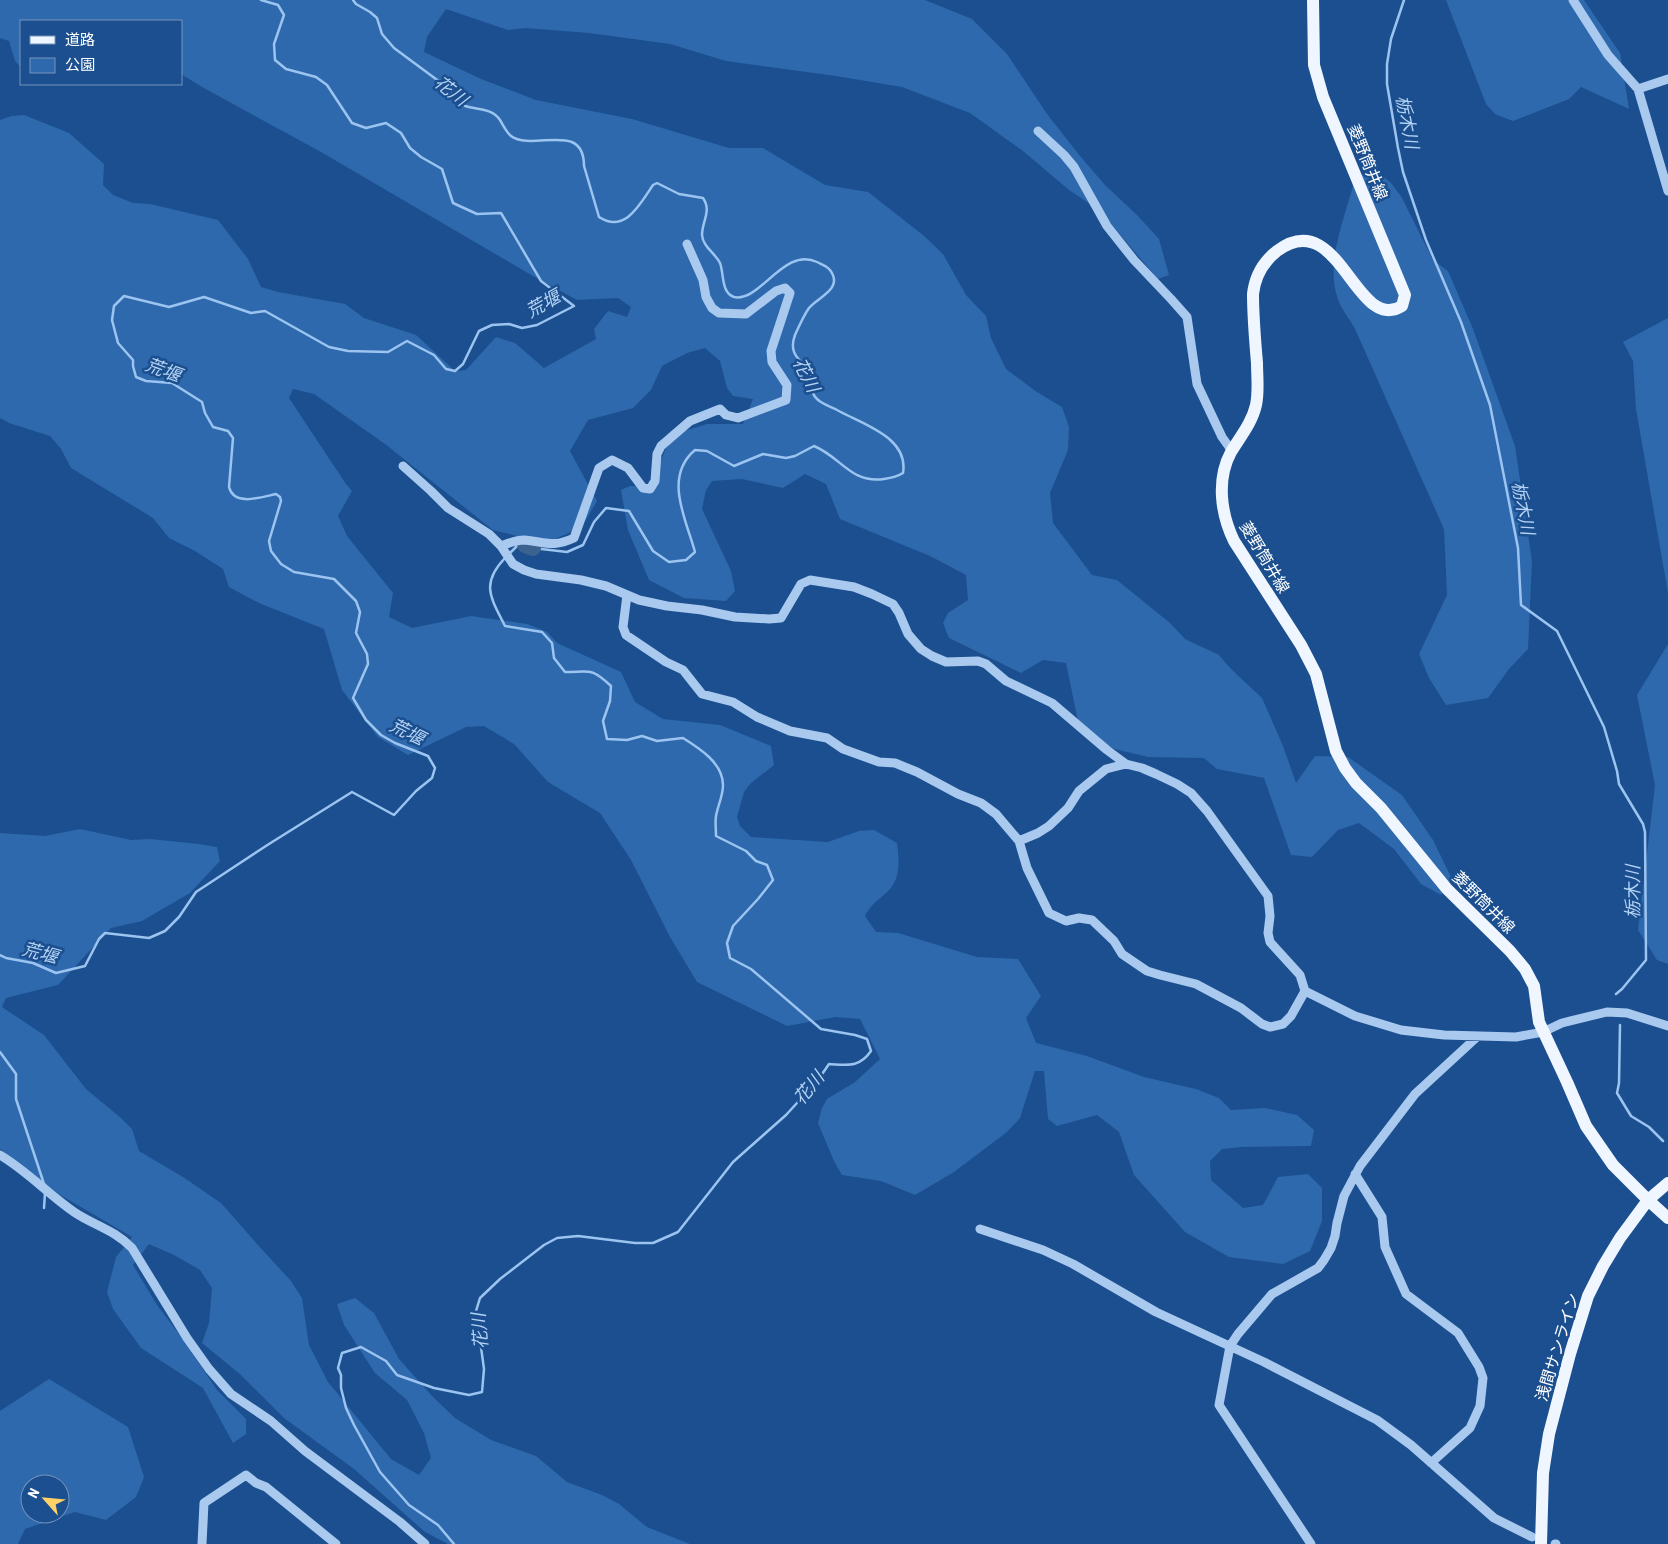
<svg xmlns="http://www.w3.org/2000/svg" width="1668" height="1544" viewBox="0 0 1668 1544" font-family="'Roboto Condensed','Noto Sans JP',sans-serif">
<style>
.green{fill:#2e69ad;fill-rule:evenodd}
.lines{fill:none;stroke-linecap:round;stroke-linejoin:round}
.stream{stroke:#9cc4f0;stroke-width:2.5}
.river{stroke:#3c6290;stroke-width:16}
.minor{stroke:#a9c9ee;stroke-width:9}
.major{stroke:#f0f6ff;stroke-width:12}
.labels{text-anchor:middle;stroke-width:5;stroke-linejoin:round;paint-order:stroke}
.street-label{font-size:16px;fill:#fff;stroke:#1b4f8f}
.water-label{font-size:18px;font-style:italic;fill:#b5d3f5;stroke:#1b4f8f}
</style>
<rect width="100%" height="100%" fill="#1b4f8f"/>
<path class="green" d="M0,0H925L972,19L1007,54L1047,114L1080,156L1105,185L1138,216L1159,239L1169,275L1158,279L1099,210L1069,190L1023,151L970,113L902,87L836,76L726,61L670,44L589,33L525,28L508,30L446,9L427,37L424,52L481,79L536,100L632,119L729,148H763L825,185L868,192L923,235L943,254L966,295L986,316L991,338L1006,369L1037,392L1062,407L1069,427L1068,450L1050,493L1053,523L1092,575L1117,580L1170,623L1185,639L1219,655L1230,668L1262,698L1283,746L1296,783L1315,756L1348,757L1402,795L1433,840L1452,879L1441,895L1421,884L1394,849L1359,823L1338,830L1312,857L1291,855L1264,778L1217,769L1204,758L1148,757L1102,746L1078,721L1066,663L1043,660L1021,673L949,638L943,623L948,613L968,600L966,575L930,556L840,519L826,484L805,474L783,488L742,479L712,481L706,490L702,509L731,571L735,591L726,601L684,598L649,580L628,530L621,490L630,486H651L671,435L707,424H743L753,399L733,396L727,388L720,361L705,348L687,353L662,366L651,390L633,408L588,420L570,451L597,501L586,520L569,533L544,543L493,530L385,444L314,394L293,389L289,398L346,484L352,491L338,516L347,536L393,593L389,617L412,628L471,616L527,624L547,632L557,643L621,672L635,702L663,719L720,725L771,746L774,765L751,783L744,792L737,817L740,826L751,837L828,842L859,831L874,830L897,843C899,858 901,877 890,889C880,900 873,901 865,916L876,932L898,933L977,957L1018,959L1041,996L1026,1018L1036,1043L1087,1056L1144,1077L1196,1089L1219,1098L1231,1110L1265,1108L1297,1115L1314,1130L1311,1146L1242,1147L1222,1149L1210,1161L1211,1180L1243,1208L1263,1205L1278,1177L1308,1174L1322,1188V1221L1310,1251L1283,1264L1229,1257L1185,1232L1134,1175L1119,1132L1097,1115L1057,1126L1048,1119L1044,1071H1035L1020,1118L1007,1132L954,1172L915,1195L881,1181L842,1175L834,1161L818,1123L822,1108L827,1099L855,1082L880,1059L860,1019L835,1017L787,1026L697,982L670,937L631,860L600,813L548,782L514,744L484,726L466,727L408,755L378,737L342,690L324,629L259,603L229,587L223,569L195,551L169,538L153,518L71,468L61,449L50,436L9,423L0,418V120L12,116L24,115L69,133L104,164L103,185L113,195L133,203L150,204L218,220L248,259L261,287L278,292L345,304L364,318L416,335L455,371L466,370L496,337L515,343L544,368L596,339L594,329L608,311L627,317L631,307L618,298L577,300L533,276L321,152L202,87L181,74V21H21V67L15,61L9,41L0,38Z
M1446,0H1584L1620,53L1629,109L1581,87L1569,99L1513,121L1495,114L1486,104Z
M1365,173L1382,175L1392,184L1402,198L1433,260L1448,271L1473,329L1515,446L1532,561L1528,649L1509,669L1488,698L1446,705L1429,678L1419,654L1447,595L1444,529L1355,329C1350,319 1341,309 1338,299C1325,265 1344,219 1353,186L1358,177Z
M1668,318V593L1636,409L1633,361L1623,342Z
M1668,644V964L1657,960L1638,930L1655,785L1637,695Z
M80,829L131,840L150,839L199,844L217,847L220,861L190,893L142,921L111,928L58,985L6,998L2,1007L44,1035L86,1089L121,1118L132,1129L139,1151L183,1177L221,1203L257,1244L291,1281L302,1298L309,1345L328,1382L391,1459L419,1475L431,1458L424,1433L407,1400L375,1373L344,1325L337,1304L355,1298L374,1313L399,1359L433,1397L455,1418L491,1440L536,1456L567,1482L602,1495L619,1504L647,1527L690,1544H448L425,1532L354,1469L284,1418L241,1375L202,1343L209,1323L212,1288L200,1270L174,1255L149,1244L133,1265L157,1305L182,1338L217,1390L246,1419V1434L233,1443L203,1388L141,1348L113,1309L107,1292L116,1257L132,1237L57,1193L0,1149V833L45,836Z
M49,1379L128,1427L144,1477L136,1497L106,1520L75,1512L25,1529L18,1544H0V1411ZM30,1484H60V1514H30Z"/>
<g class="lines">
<path class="stream" d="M353,0L356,4L370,12L377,18L382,34L394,48L448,88L465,106C478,110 492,108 500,120C503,125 507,133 511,136C533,152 584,120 584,166L599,217C625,234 640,204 653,185L657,183L679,194L703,198C712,211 702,221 702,235C703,247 715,253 720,263C724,273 721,293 734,297C760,303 784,246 817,262C821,264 827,266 830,270C844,289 818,297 809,308C804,315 799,326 795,335C786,359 808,361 813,381C814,385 812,389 813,393C816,402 829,406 837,410C862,424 909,437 903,473C897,477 891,478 884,479C851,484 841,457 814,446L795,456L786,458L763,454L734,466L707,451L695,450C663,477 686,519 695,552L686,560L669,562L653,551L629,511L606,508L594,522L583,545L567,552L533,548
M1404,0L1391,39L1387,64V84L1398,148L1403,172L1426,240L1461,322L1490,405L1518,548L1521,605L1557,631L1604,727L1617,771L1619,784L1643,824L1645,832L1646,960L1622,989L1616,994
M509,554L517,546L525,545
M0,955L6,958L33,963L56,973L85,966L99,939L105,933L149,938L165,931L179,917L196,892L269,844L352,792L394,815L416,791L432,778L435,768L428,756L395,743L381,735L366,720L353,698L368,664L367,654L356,633L360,612L356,601L334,579L294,572L281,564L271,551L269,541L281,501L280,497L276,494C262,497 234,507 229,487L233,438L228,431L213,427L205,413L202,402L172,383L146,381L136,377L133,366V360L118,343L112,320L114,306L124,296L169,307L204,297L251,313L265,311L329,347L348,351L388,352L407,341L434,355L446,369L455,371L463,364L479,331L492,325L509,324L522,328L537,325L574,306L541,281L501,213L477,214L453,203L442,169L421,157L410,148L401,133L386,123L366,128L352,123L327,85L316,77L286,69L275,60L274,44L284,15L278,5L261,0
M1620,1025L1619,1083L1617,1093L1631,1116L1649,1127L1663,1141
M0,1052L16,1074V1099L45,1187
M44,1208L45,1193
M454,1544L438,1525L409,1505L380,1472L354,1425L346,1408L341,1388V1375L338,1368L342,1353L361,1347L386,1361L397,1375L434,1388L469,1395L482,1392L484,1369L476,1311L480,1298L500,1279L544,1245L557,1238L578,1236L635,1243H653L678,1232L733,1162L786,1115L818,1080L829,1064C848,1065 859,1068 871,1051L867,1039L855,1035L821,1029L751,969L730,958L727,943L733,926L758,899L773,880L767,865L756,861L746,851L716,836C716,829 715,822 716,816C718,805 723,796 723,785C723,763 699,748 683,738L657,741L642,736L627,740L607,739L603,721L610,701L611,686C591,667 590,672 565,672L554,658L552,643L542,632L505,626C491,598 480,584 505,558"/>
<path class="river" d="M525,545L533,548"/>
<path class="minor" d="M1573,0L1608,55L1638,89L1668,191
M1638,89L1668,79
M1038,131L1064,155L1074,167L1107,226L1134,260L1171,299L1187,317L1197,384L1222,437L1232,451
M403,466L431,491L448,508L489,534L501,546L513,564L524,570L536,574L581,580L606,586L639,600L667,606L702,610L735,617L769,619L781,618L801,584L810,580L854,587L872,594L893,604L899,613L908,634L921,649L932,656L946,662L978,661L986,664L1006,681L1052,703L1107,750L1126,764L1142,768L1156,774L1177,784L1191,793L1207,811L1268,896L1270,916L1268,933L1270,942L1300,975L1305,991L1355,1016L1401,1030L1444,1035L1516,1037L1543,1032L1562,1023L1607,1012L1627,1013L1668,1026
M501,546C509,543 516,540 524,540C546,542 552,548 574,538L599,468L612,460L628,468L643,488L650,489L655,481L657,454L661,446L690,421L720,409L726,415L738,418L786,400L787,385L772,362L771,351L790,293L785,288L776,291L746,314L719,313L712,308L706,297L703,280L687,244
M627,595L623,627L626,635L666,662L683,670L702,694L733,702L757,717L790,731L827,738L843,749L879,762L895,763L917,772L958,794L981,803L996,814L1019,841L1027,868L1049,913L1066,921L1079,918L1092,920L1114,941L1122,954L1147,971L1160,975L1196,984L1241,1008L1262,1024L1270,1027L1283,1024L1291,1016L1305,991
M1019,841L1038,833L1049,826L1068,808L1079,791L1106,769L1126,764
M0,1155C27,1171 48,1194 74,1212C93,1225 115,1230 132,1248L187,1338L209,1369L231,1394L271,1421L305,1451L400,1522L425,1544
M1355,1174L1382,1217L1385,1247L1406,1294L1458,1333L1479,1367L1483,1378L1480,1406L1470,1428L1431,1463
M980,1229L1043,1250L1073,1264L1156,1312L1264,1362L1377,1420L1411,1445L1494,1518L1532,1537
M202,1544L204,1503L246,1475L256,1483L266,1487L336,1544
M1311,1544L1219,1405L1230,1346L1238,1334L1272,1294L1318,1268L1324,1260L1331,1248L1335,1236L1337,1223L1344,1196L1360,1166L1415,1094L1478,1036
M1555,1544H1556"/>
<path class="major" d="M1313,0L1314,65L1323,97L1405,295L1402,306C1356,335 1339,204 1277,251C1263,262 1255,276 1253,294C1253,317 1255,340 1257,363C1257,377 1259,391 1256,405C1252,423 1240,437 1231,452C1216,480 1221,514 1234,541L1301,645L1316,674L1336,751L1345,768L1356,783L1381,808L1447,889L1510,951L1525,969L1534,986L1539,1022L1567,1082L1586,1126L1613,1165L1648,1200L1668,1218
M1541,1544L1543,1473L1549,1434L1570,1354L1588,1296L1603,1266L1620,1238L1648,1200L1668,1183"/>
</g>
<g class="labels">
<g class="street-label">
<text transform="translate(1368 162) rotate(68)" y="6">菱野筒井線</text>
<text transform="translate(1265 557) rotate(59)" y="6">菱野筒井線</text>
<text transform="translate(1484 902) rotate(45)" y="6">菱野筒井線</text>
<text transform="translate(1557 1347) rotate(-73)" y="6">浅間サンライン</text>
</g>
<g class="water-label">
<text transform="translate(451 91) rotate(38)" y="6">花川</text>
<text transform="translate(1407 122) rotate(79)" y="6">栃木川</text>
<text transform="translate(543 304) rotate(-29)" y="6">荒堰</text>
<text transform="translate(163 370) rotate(20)" y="6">荒堰</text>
<text transform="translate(806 375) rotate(63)" y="6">花川</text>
<text transform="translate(1523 508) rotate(79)" y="6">栃木川</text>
<text transform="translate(407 732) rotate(26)" y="6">荒堰</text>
<text transform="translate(1633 892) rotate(-90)" y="6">栃木川</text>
<text transform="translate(40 953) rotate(15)" y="6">荒堰</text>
<text transform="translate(809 1088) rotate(-50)" y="6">花川</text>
<text transform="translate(480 1331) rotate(-95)" y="6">花川</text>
</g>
</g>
<rect x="20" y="20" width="162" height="65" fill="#1b4f8f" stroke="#7695bc"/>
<rect x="30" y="36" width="25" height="8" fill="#f0f6ff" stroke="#7695bc"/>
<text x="65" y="45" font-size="15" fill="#ffffff">道路</text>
<rect x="30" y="58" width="25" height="15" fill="#2e69ad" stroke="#7695bc"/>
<text x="65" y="70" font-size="15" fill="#ffffff">公園</text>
<g transform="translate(45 1499) rotate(297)"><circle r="24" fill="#1b4f8f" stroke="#7695bc"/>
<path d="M0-4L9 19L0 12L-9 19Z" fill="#ffd166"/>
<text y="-8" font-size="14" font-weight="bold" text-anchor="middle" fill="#ffffff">N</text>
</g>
</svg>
